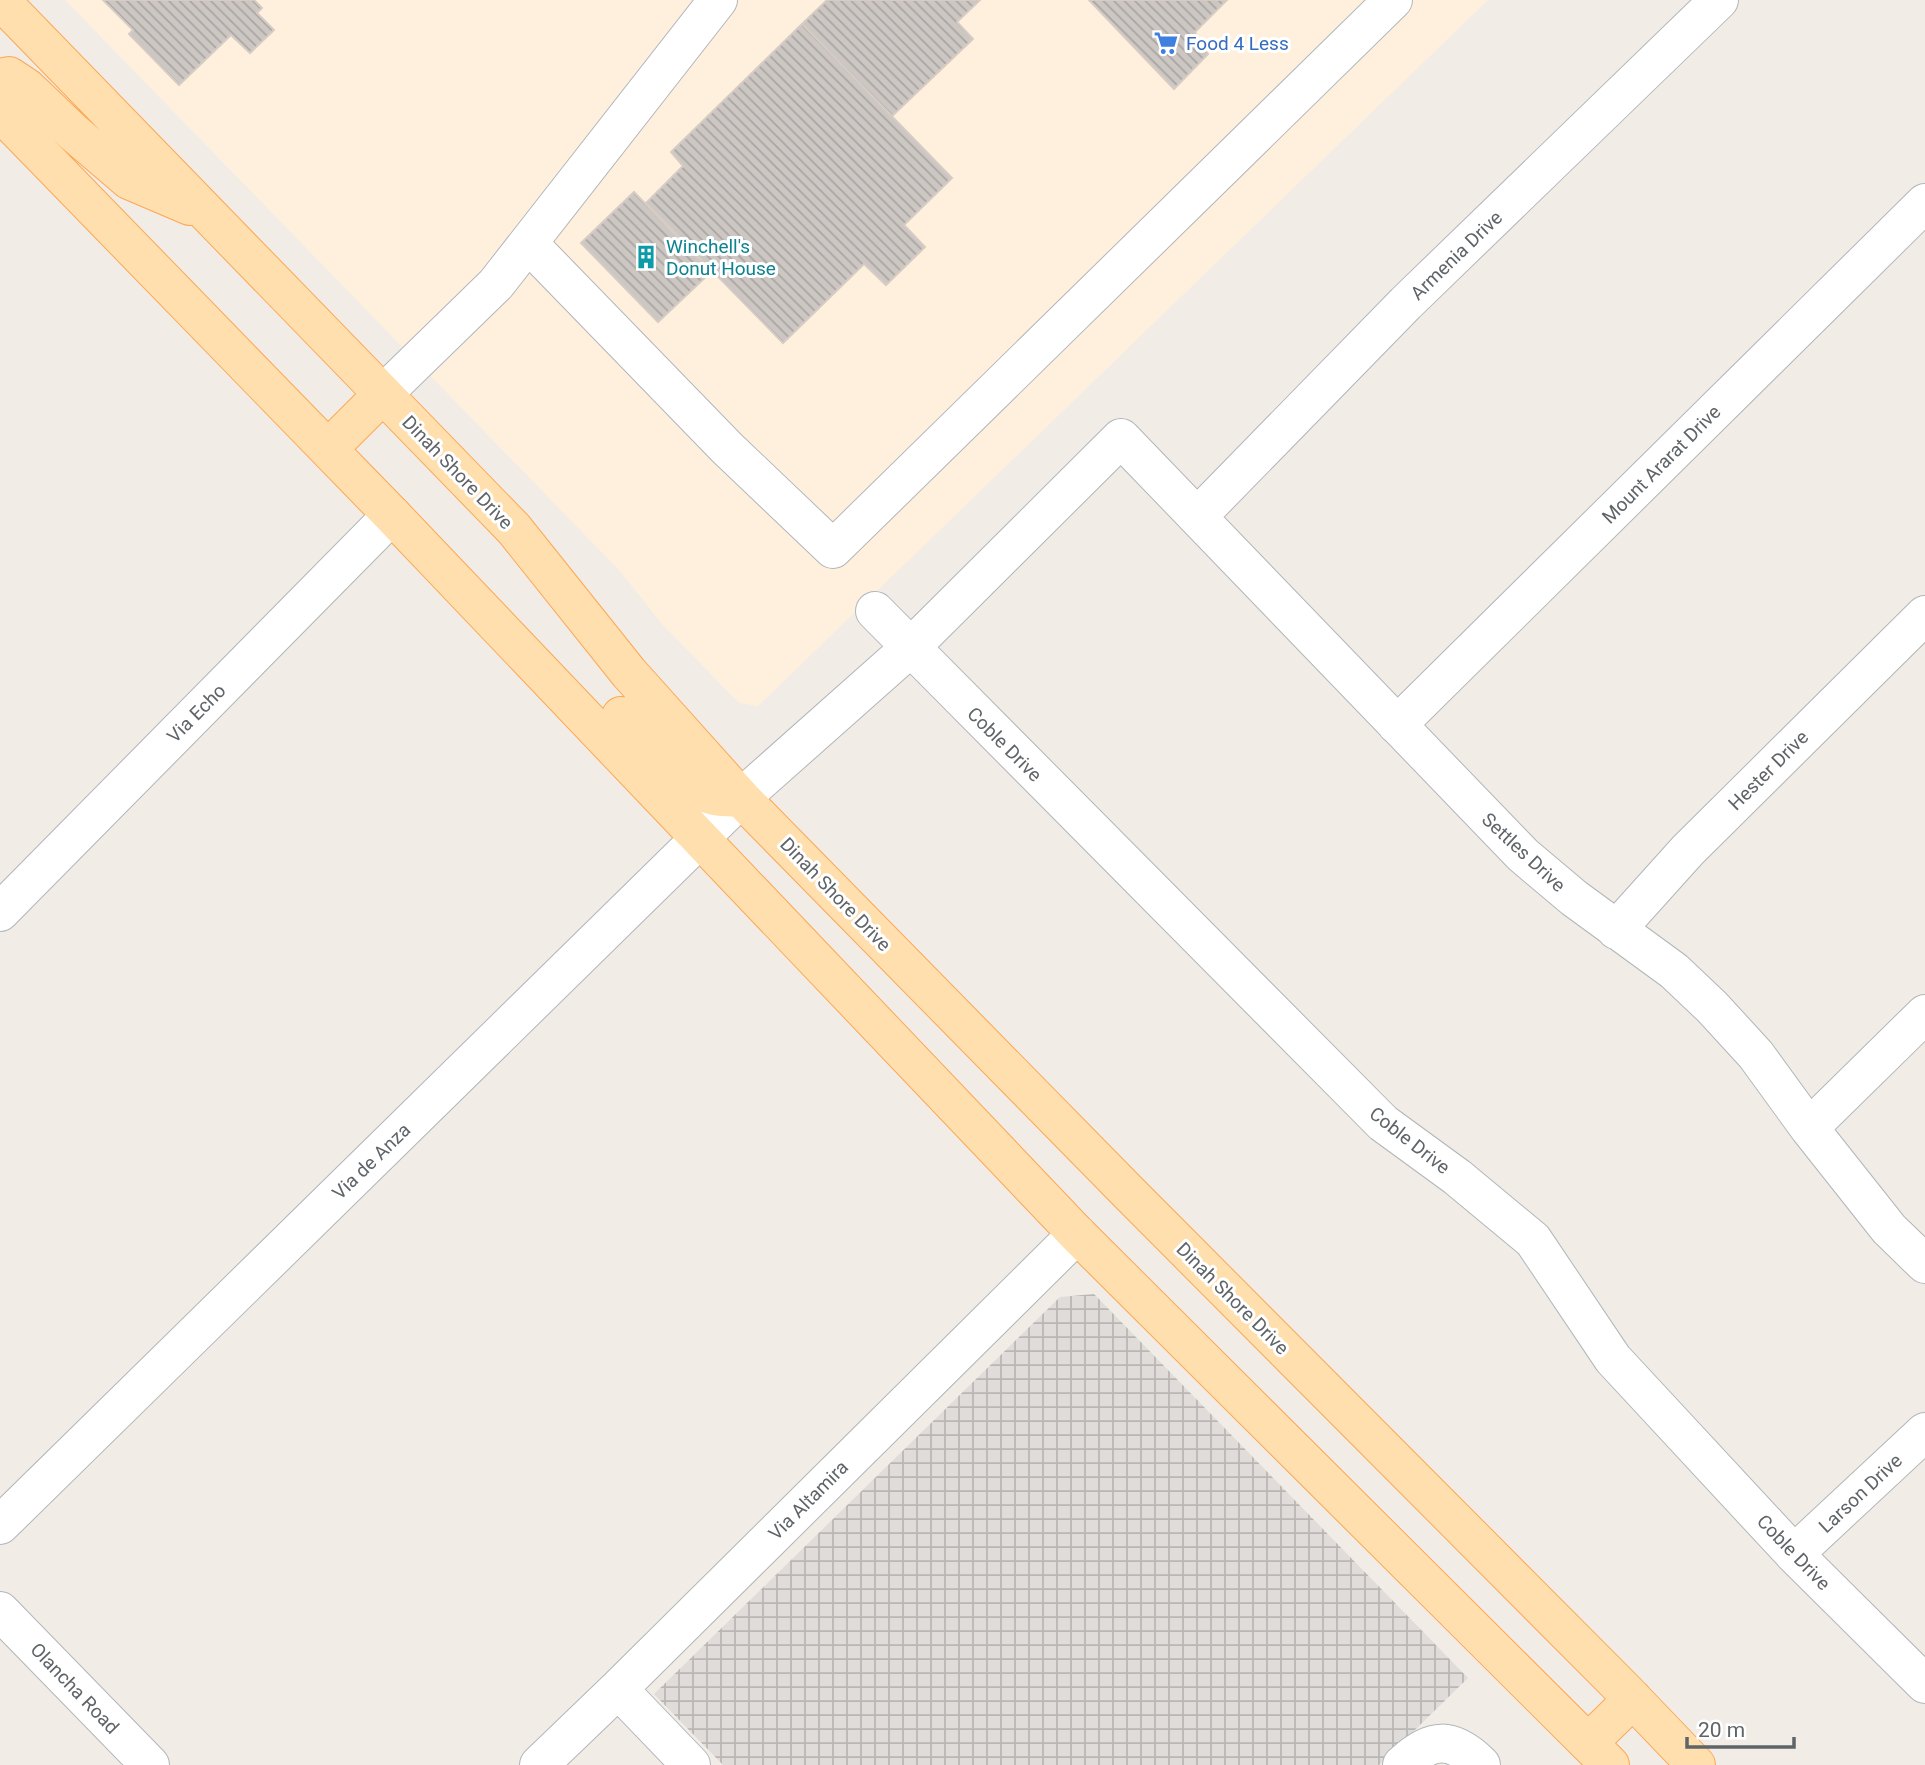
<svg xmlns="http://www.w3.org/2000/svg" width="1925" height="1765" viewBox="0 0 1925 1765" font-family="Roboto,sans-serif">
<style>
.commercial{fill:#fff0dd}
.industrial{fill:url(#industrial-grid)}
.building{fill:url(#building-back-hatch);stroke:#d6ccc4;stroke-width:2}
.lines{fill:none;stroke-linecap:round;stroke-linejoin:round}
.minor-casing{stroke:#b2b6ba;stroke-width:40}
.major-casing{stroke:#fda754;stroke-width:40}
.minor{stroke:#fff;stroke-width:38}
.major{stroke:#ffdfad;stroke-width:38}
.labels{text-anchor:middle;stroke-width:6;stroke-linejoin:round;paint-order:stroke}
.shop-label{font-size:19px;fill:#366cbe;stroke:#fff;text-anchor:start}
.culture-label{font-size:19px;fill:#0d838f;stroke:#fff;text-anchor:start}
.street-label{font-size:19px;fill:#5e6468;stroke:#fff}
</style>
<defs>
<pattern id="industrial-grid" width="8" height="8" patternUnits="userSpaceOnUse" patternTransform="scale(1.75)"><rect width="8" height="8" fill="#e0dcd9"/><path d="M0 4h8M4 0v8" fill="none" stroke="#b9b6b4"/></pattern>
<pattern id="building-back-hatch" width="6" height="6" patternUnits="userSpaceOnUse" patternTransform="scale(1.75)"><rect width="6" height="6" fill="#ccc7c3"/><path d="M-1 5l2 2M0 0l6 6M5-1l2 2" fill="none" stroke="#a9a5a2"/></pattern>
</defs>
<rect width="100%" height="100%" fill="#f1ece6"/>
<path class="commercial" d="M65,0H1488L758,706L739,703L662,624L619,570Z"/>
<path class="industrial" d="M1094,1294L1468,1678L1379,1765H723L654,1694L1060,1297Z"/>
<path class="building" d="M103,0H254L262,8L257,13L274,30L250,53L231,35L179,85L129,34L133,30Z
M827,0H980L957,22L973,39L892,116L802,24Z
M1089,0H1227L1195,32L1208,54L1174,89Z
M802,24L952,178L904,225L925,247L886,285L864,264L783,343L646,203L683,166L671,152Z
M634,192L711,272L658,322L581,243Z"/>
<g class="lines">
<g class="minor-casing">
<path id="minor" d="M528,243L727,448L833,549L1393,0
M383,394L496,284L718,0
M1198,516L1406,303L1719,0
M875,611L1383,1123L1457,1177L1533,1240L1613,1359L1794,1554L1925,1684
M1397,725L1925,203
M0,912L392,515
M1616,930L1688,850L1925,615
M1809,1128L1925,1014
M0,1525L741,798L910,648L1121,438L1523,855L1574,898L1674,971L1712,1007L1756,1055L1809,1128L1889,1229L1925,1264
M1794,1554L1925,1432
M0,1611L150,1765
M618,1689L691,1765
M539,1765L618,1689L1077,1234
M1402,1765C1431,1737 1452,1736 1481,1765"/>
</g>
<g class="major-casing">
<path id="major" d="M0,0L514,529L629,673L741,798L1128,1192L1625,1691L1696,1765
M0,78L9,76L27,88L74,133L129,180L190,206
M0,112L392,515L1077,1234L1610,1765
M328,449L383,394
M621,716C643,739 675,779 703,792C715,798 728,797 741,798
M1588,1743L1633,1699"/>
</g>
<use href="#minor" class="minor"/>
<use href="#major" class="major"/>
</g>
<defs>
<g id="supermarket-bare" transform="scale(1.89)"><path d="M-6-5.5h2.5l.6 2H6L4.5 2H-2.5L-4.4-4H-6ZM-1.5 3.2a1.3 1.3 0 1 0 .1 0ZM3 3.2a1.3 1.3 0 1 0 .1 0Z" fill="#3f7fe0" stroke="#fff" stroke-width="2.5" paint-order="stroke"/></g>
<g id="building-bare" transform="scale(1.89)"><path d="M-4-6H4V6H1V3H-1V6H-4ZM-2.5-4.3h1.7v1.8h-1.7ZM.8-4.3h1.7v1.8H.8ZM-2.5-1h1.7V.8h-1.7ZM.8-1h1.7V.8H.8Z" fill="#0f9aa8" stroke="#fff" stroke-width="2.5" paint-order="stroke"/></g>
</defs>
<g fill-rule="evenodd">
<use href="#supermarket-bare" x="1166" y="43"/>
<use href="#building-bare" x="646" y="257"/>
</g>
<g class="labels">
<g class="shop-label">
<text x="1186" y="50">Food 4 Less</text>
</g>
<g class="culture-label">
<text x="666" y="253">Winchell's<tspan x="666" dy="22">Donut House</tspan></text>
</g>
<g class="street-label">
<text transform="translate(1456 255) rotate(-44)" y="7">Armenia Drive</text>
<text transform="translate(1661 464) rotate(-45)" y="7">Mount Ararat Drive</text>
<text transform="translate(458 472) rotate(46)" y="7">Dinah Shore Drive</text>
<text transform="translate(196 713) rotate(-45)" y="7">Via Echo</text>
<text transform="translate(1005 744) rotate(45)" y="7">Coble Drive</text>
<text transform="translate(1768 770) rotate(-45)" y="7">Hester Drive</text>
<text transform="translate(1524 852) rotate(43)" y="7">Settles Drive</text>
<text transform="translate(836 894) rotate(46)" y="7">Dinah Shore Drive</text>
<text transform="translate(1410 1140) rotate(38)" y="7">Coble Drive</text>
<text transform="translate(371 1161) rotate(-44)" y="7">Via de Anza</text>
<text transform="translate(1233 1298) rotate(45)" y="7">Dinah Shore Drive</text>
<text transform="translate(1860 1493) rotate(-43)" y="7">Larson Drive</text>
<text transform="translate(808 1500) rotate(-45)" y="7">Via Altamira</text>
<text transform="translate(1794 1552) rotate(46)" y="7">Coble Drive</text>
<text transform="translate(75 1688) rotate(46)" y="7">Olancha Road</text>
</g>
</g>
<path d="M1687 1737v10h107v-10" fill="none" stroke="#5e6468" stroke-width="3.5"/>
<text x="1698" y="1737" font-size="21" fill="#5e6468" stroke="#ffffff" stroke-width="5" paint-order="stroke">20 m</text>
</svg>
